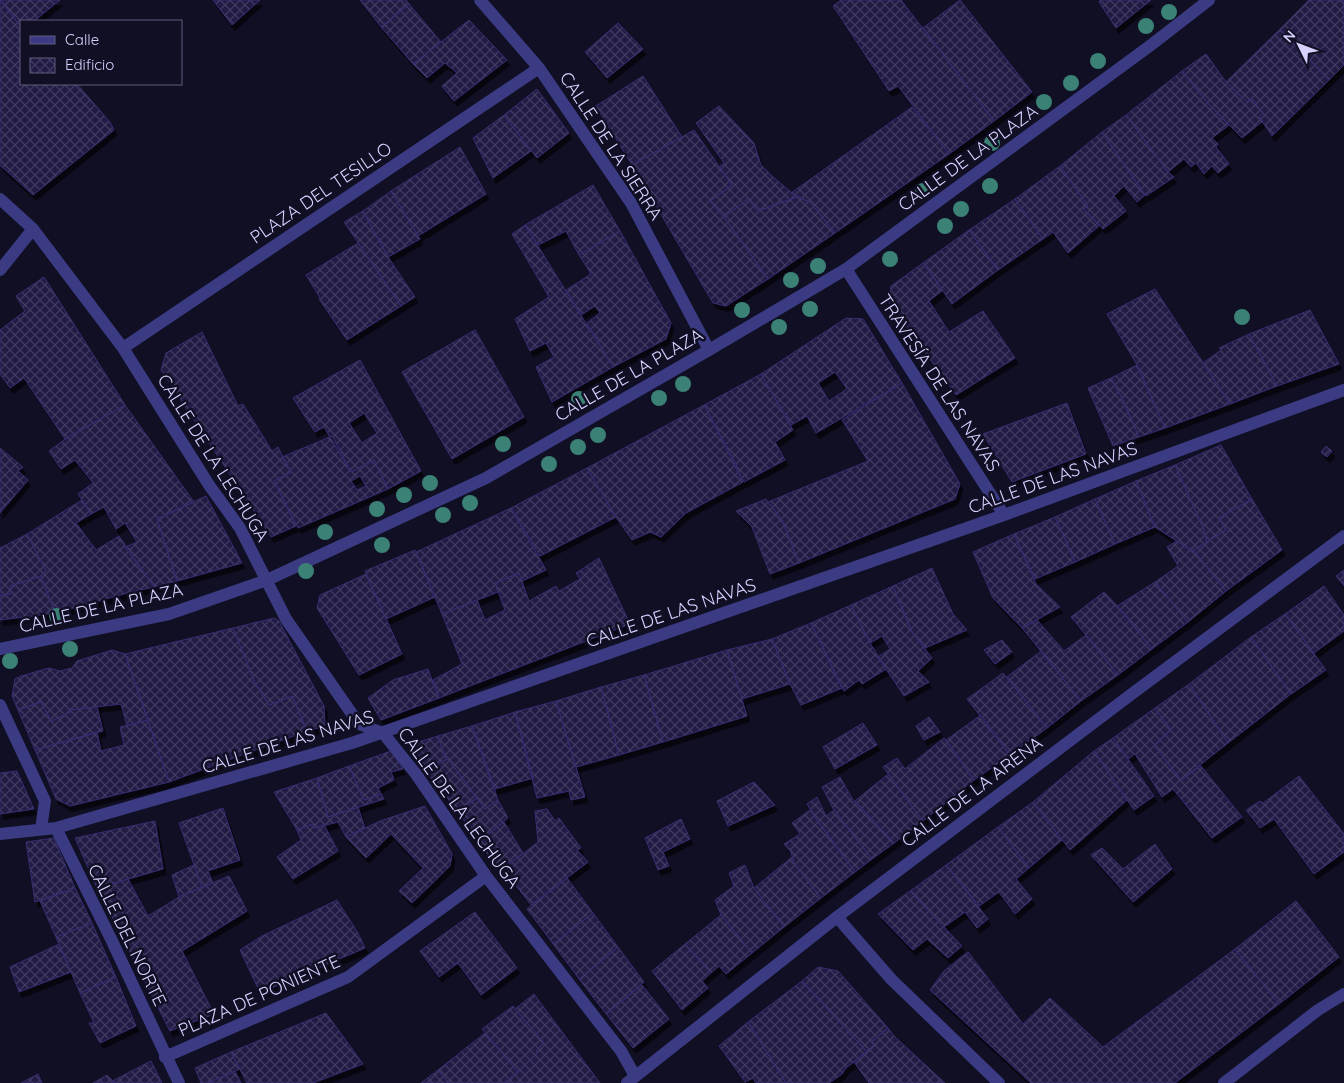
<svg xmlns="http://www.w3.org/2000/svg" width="1344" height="1083" viewBox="0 0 1344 1083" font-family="Quicksand,sans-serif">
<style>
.building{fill:url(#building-cross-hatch);stroke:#372d71;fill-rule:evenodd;filter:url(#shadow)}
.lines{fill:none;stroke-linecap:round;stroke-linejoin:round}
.street{stroke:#3a3b83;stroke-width:12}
.tree{fill:#3b8175}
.labels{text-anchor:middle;stroke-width:5;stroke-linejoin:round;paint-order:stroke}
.street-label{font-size:18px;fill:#d5d2ff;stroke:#110f24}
</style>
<defs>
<pattern id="building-cross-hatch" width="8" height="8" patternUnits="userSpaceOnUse" patternTransform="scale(1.25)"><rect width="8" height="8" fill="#211b45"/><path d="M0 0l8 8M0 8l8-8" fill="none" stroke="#403b61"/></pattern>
<filter id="shadow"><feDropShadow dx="3" dy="5.5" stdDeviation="0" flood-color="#0009"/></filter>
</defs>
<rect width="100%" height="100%" fill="#110f24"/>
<path class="building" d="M0,0L21,27V84H77L110,122L114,130L33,195L0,165Z
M1,0H60L34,21H21V27Z
M213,0H260L232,25Z
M360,0H406L409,4L381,27Z
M841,0H901L994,121L949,154L898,86L889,91L833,6Z
M960,0L1032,92L994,121L923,28Z
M1100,0H1151L1116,28L1099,2Z
M1309,0H1344V65L1329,80L1280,29Z
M409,4L441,42L413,64L381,27Z
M469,20L507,60L454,101L442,86L457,73L445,63L427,78L413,64Z
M618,23L643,49L607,78L585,52Z
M1280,29L1329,80L1272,136L1259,117L1263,113L1252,99L1247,102L1226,82Z
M1206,54L1226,82L1247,102L1252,99L1263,113L1259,117L1263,121L1242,138L1207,102L1182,71Z
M1182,71L1207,102L1229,125L1212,138L1218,144L1216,147L1229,164L1218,173L1212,166L1204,174L1196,163L1191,167L1184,159L1168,172L1126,115Z
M643,76L682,137L632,165L596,106Z
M537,89L569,133L537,158L504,115Z
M719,106L754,143L761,165L773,177L797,197L758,211L748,199L724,217L710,201L732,185L719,167L724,163L696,123Z
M912,107L949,154L835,233L810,202L791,193Z
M504,115L531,151L493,178L473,138Z
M1126,115L1168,172L1174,177L1146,196L1102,132Z
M694,130L732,185L710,201L724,217L768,279L726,306L713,303L632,165Z
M1102,132L1145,195L1137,202L1124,186L1114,196L1126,211L1103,229L1083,209L1088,206L1060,166Z
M460,147L486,194L418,236L391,191Z
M1060,166L1088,206L1083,209L1100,225L1068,253L1053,232L1043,239L1015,199Z
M593,185L620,231L579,255L566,231L538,245L525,225Z
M391,191L420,239L388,257L363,211Z
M797,197L810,202L835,233L768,279L724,217L748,199L758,211Z
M1015,199L1043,239L998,270L969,230Z
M363,211L388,257L415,297L401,306L344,222Z
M525,225L613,367L552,402L536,367L554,357L546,343L530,351L515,319L549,297L512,234Z
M969,230L998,270L952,304L923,263Z
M620,231L671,323L666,339L613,367L587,323L600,313L595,306L581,315L566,290L591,274L579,255Z
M358,243L401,306L347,340L319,299L320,298L306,275Z
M923,263L943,290L929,301L949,332L983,311L1015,358L956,395L889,303L891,286Z
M44,277L125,405L65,439L24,378L10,388L0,374V330L25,311L16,296Z
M1155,289L1230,404L1165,428L1137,365L1107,314Z
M1310,310L1339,364L1277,386L1249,334Z
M846,318L863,319L902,383L816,433L807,416L791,425L761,374ZM835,372L847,389L829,401L818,383Z
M475,330L524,417L452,459L402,372Z
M202,332L238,406L243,404L272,451L278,447L291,472L274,481L296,526L271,537L161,370L166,353Z
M1249,334L1277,386L1230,404L1203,363L1221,350L1219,348Z
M360,360L421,471L388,489L374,460L351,472L324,427L315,432L293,398ZM364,413L377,433L362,443L349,423Z
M1137,365L1165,428L1139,437L1122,398L1111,378Z
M761,374L793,430L775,442L785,460L744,482L704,405Z
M1111,378L1122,398L1139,437L1113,446L1088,388Z
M902,383L960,484L955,499L799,563L782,520L768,502L868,461L842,420Z
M1067,403L1086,454L1012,482L983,434Z
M125,405L194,502L157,519L177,581L154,587L125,547L137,542L125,523L116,529L104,507L91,514L78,494L93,483L75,460L61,469L49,451L65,439Z
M704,405L737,466L735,467L743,482L686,513L661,537L650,532L632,540L616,517L587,468Z
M332,436L351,472L374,460L388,489L298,528L274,481L291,472L282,457ZM360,476L366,486L357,490L351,481Z
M1221,445L1252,499L1219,518L1226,530L1207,542L1204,530L1175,465Z
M1326,446L1332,451L1327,457L1321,452Z
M0,448L23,467L18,471L28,480L0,513Z
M1175,465L1204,530L1207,542L1192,551L1155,527L1136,481Z
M587,468L616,517L540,556L511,508Z
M1136,481L1155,527L1115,544L1095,499Z
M206,496L242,563L177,581L157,519Z
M766,499L782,520L799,563L770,574L752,527L736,511Z
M1095,499L1115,544L1075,562L1055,517Z
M1252,499L1282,550L1226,591L1195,552L1192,551L1226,530L1219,518Z
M82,500L91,514L76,523L96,550L119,536L154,587L131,592L55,613L41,576L46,571L27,534Z
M511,508L546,570L522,581L519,573L495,583L498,592L442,614L416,552Z
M1055,517L1075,562L1035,579L1014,534Z
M27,534L46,571L41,576L10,586L12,593L0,596V548Z
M1014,534L1036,584L1060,607L1022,628L993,598L973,552Z
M1177,541L1195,552L1226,591L1188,622L1155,582L1178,566L1167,547Z
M415,550L435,597L386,619L365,571Z
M599,558L630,624L439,698L433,680L462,664L442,614L477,600L485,620L505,610L495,583L519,573L529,601L556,586L559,591L580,579L576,573Z
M932,568L953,614L967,630L925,648L912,632L893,586Z
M1344,570V586L1336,576Z
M366,574L402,654L359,675L317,608L320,595Z
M41,576L55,613L0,620V596L12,593L10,586Z
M1155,582L1188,622L1152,649L1117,606Z
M893,586L912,632L932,658L918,671L929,682L904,696L878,657L890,649L882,636L870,643L851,605Z
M1324,586L1344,615V631L1314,653L1285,614Z
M1104,592L1123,612L1152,649L1118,675L1071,617Z
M851,605L870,643L886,669L862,684L859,680L844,691L811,623Z
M1285,614L1326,670L1291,694L1251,637Z
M274,618L279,621L324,706L325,726L307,731L292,696L269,705L255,683L233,628Z
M1037,620L1064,651L1086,635L1118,675L1081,701L1022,628Z
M811,623L842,688L801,705L790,684L772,639Z
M233,628L255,683L269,705L292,696L307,731L169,782L125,654Z
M1251,637L1291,694L1228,743L1189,684Z
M772,639L790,684L742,699L727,650Z
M1002,640L1012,652L995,664L984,650Z
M112,650L125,654L148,720L127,726L121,704L70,710L71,712L51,721L41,702L18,710L12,696L15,679L21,676L49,668L60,671L72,668L77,661Z
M727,650L747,716L663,742L644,675Z
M1041,651L1081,701L1047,728L1007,677Z
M428,669L439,698L381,720L368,698L393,680Z
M1003,673L1047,728L1010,755L967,699Z
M644,675L663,742L619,755L601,687Z
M1189,684L1228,743L1181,780L1154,745L1171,730L1155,708Z
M601,687L619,755L576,767L556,701Z
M556,701L585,797L571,800L569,791L537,798L515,712Z
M41,702L51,721L71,712L70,710L97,707L103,731L35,750L18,710Z
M1155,708L1171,730L1154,745L1181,780L1201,766L1242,817L1212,838L1173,789L1162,797L1135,754L1128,759L1113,738Z
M515,712L533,778L495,789L472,726Z
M981,715L1010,755L974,780L946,740Z
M929,717L940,732L924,740L916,726Z
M148,720L169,782L70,806L56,799L35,750L97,732L101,751L124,745L120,727Z
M863,723L877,745L835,769L823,747Z
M472,726L498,800L485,809L448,759L446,760L438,736Z
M438,736L446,760L423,769L408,745Z
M944,738L974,780L923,821L883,767L897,758L905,769Z
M1113,738L1154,796L1134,810L1094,751Z
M391,751L403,769L391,772L394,780L378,788L381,794L364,800L349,766Z
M1094,751L1127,800L1070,850L1033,802Z
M448,759L477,798L458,811L423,769Z
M349,766L364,800L381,794L384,799L328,817L317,778Z
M17,771L34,809L0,814V773Z
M888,774L923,821L894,843L855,801Z
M1299,776L1344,834V852L1314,874L1274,819L1260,828L1246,810L1260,801L1263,803Z
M840,777L853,800L894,843L872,859L834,810L822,787Z
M317,778L328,817L358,807L365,828L346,837L338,822L314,828L313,824L297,830L274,792Z
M754,782L775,805L728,826L717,801Z
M817,797L826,816L834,810L872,859L855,872L818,822L807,804Z
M477,798L485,809L498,800L508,818L478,842L458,811Z
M1033,802L1062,840L1029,868L998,827Z
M425,806L452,854L450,866L412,903L399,891L423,868L391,834L366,858L346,837L380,821Z
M223,808L240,860L208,871L213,883L202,887L179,823Z
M547,809L555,821L559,818L581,848L577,850L588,862L531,905L503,869L538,842L535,811Z
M810,810L855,872L821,898L794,863L791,852L784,844L800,834L792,823Z
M681,819L690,839L663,852L669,866L658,870L645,838Z
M155,821L163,869L97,888L75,838Z
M504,822L523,853L500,871L478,842Z
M313,824L314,828L324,825L338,851L293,879L277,857L301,840L297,830Z
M998,827L1029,868L1016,879L1032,899L1015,914L999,892L979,906L946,865Z
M54,838L75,888L35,902L26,842Z
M1155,844L1172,869L1133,902L1091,855L1102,848L1123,869Z
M792,857L794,863L821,898L784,927L754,888Z
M194,865L202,887L179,897L172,875Z
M745,865L754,888L784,927L752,953L721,915L715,900L734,886L729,873Z
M946,865L988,919L977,928L965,912L944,927L910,891Z
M229,876L247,911L182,951L214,1014L170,1031L97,888L128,879L148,916L179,897Z
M567,878L593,913L553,944L527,909Z
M75,888L92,923L56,937L40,901Z
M910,891L962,946L948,958L927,939L913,950L878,914Z
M337,900L358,933L365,948L260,993L240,950L262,936Z
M1296,901L1339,957L1279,1004L1235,949Z
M475,912L517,968L481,995L458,963L439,977L420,951Z
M593,913L618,947L579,979L553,944Z
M721,915L752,953L726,974L719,966L711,973L685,944Z
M92,923L116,977L80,993L56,937Z
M59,944L71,972L19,992L10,967Z
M685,944L711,973L702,981L708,988L682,1010L652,971Z
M618,947L644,982L606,1014L579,979Z
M1235,949L1279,1004L1175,1083H1031L930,990L944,971L968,952L1023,1024L1050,998L1103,1047Z
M818,967L838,971L888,1028L871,1042L874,1045L867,1052L802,981Z
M116,977L136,1026L100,1043L89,1023H94L80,993Z
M802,981L867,1052L846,1068L842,1074L829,1083H786L748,1022Z
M642,985L669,1019L633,1048L606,1014Z
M534,994L600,1083H504L518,1072L538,1052L536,1051L544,1043L515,1009Z
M513,1006L544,1043L536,1051L538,1052L518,1072L482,1029Z
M326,1013L363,1064L313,1083H247L231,1052Z
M748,1022L786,1083H756L753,1078L745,1082L719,1046Z
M888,1028L894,1036L945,1083H869L854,1062L874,1045L871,1042Z
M485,1033L518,1072L504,1083H449L438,1070Z
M231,1052L240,1069L207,1083H201L195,1068Z
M151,1061L162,1083H115L114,1080Z
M438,1070L449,1083H421Z
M235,1071L241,1083H207L234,1072Z
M38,1074L42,1083H21Z
M107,1075L115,1083H93Z"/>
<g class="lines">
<path class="street" d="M480,0L539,68L631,203L709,350
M0,199L33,229L123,348L209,485L240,528L286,619L359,724L383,733L416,774L486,876L621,1051L635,1076
M846,269L1004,515
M0,270L33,229
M123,348L539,68
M0,649L169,614L267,580L486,478L709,350L846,269L1151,45L1209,0
M0,705L45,801L41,829
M56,828L111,939L179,1083
M0,834L56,828L352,743L1004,515L1344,390
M837,917L891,979L999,1083
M165,1057L348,977L486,876
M627,1083L837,917L1129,696L1344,536
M1224,1083L1318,1010L1344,994"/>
</g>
<g class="tree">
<circle cx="1169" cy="12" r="8"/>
<circle cx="1146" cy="26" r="8"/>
<circle cx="1098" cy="61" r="8"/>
<circle cx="1071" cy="83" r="8"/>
<circle cx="1044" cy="102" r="8"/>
<circle cx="992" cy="143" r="8"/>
<circle cx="990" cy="186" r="8"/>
<circle cx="923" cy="191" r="8"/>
<circle cx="961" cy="209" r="8"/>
<circle cx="945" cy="226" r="8"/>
<circle cx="890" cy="259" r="8"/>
<circle cx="818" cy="266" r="8"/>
<circle cx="791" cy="280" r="8"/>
<circle cx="810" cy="309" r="8"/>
<circle cx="742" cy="310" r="8"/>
<circle cx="1242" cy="317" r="8"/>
<circle cx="779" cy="327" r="8"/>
<circle cx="683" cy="384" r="8"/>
<circle cx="659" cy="398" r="8"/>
<circle cx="579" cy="399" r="8"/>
<circle cx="598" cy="435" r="8"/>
<circle cx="503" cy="444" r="8"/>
<circle cx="578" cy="447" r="8"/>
<circle cx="549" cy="464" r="8"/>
<circle cx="430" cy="483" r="8"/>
<circle cx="404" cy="495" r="8"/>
<circle cx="470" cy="503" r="8"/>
<circle cx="377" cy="509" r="8"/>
<circle cx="443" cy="515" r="8"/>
<circle cx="325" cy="532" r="8"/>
<circle cx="382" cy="545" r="8"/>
<circle cx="306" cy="571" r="8"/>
<circle cx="57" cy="616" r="8"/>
<circle cx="70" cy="649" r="8"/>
<circle cx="10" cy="661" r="8"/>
</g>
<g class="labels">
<g class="street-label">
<text transform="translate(611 146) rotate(57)" y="6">CALLE DE LA SIERRA</text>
<text transform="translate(968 158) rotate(-36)" y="6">CALLE DE LA PLAZA</text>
<text transform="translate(321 193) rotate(-34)" y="6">PLAZA DEL TESILLO</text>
<text transform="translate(629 375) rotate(-30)" y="6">CALLE DE LA PLAZA</text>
<text transform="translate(939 383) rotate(57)" y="6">TRAVESÍA DE LAS NAVAS</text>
<text transform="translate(213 458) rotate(58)" y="6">CALLE DE LA LECHUGA</text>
<text transform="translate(1053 478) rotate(-20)" y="6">CALLE DE LAS NAVAS</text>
<text transform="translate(101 608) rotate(-13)" y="6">CALLE DE LA PLAZA</text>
<text transform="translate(671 613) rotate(-19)" y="6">CALLE DE LAS NAVAS</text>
<text transform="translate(288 742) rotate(-17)" y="6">CALLE DE LAS NAVAS</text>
<text transform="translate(972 792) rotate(-37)" y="6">CALLE DE LA ARENA</text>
<text transform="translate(459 808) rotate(54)" y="6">CALLE DE LA LECHUGA</text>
<text transform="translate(127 935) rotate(64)" y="6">CALLE DEL NORTE</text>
<text transform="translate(259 996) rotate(-24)" y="6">PLAZA DE PONIENTE</text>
</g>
</g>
<rect x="20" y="20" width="162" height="65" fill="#110f24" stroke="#5f5d7c"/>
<rect x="30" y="36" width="25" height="8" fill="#3a3b83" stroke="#5f5d7c"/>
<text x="65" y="45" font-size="15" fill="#d5d2ff">Calle</text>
<rect x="30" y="58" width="25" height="15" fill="url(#building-cross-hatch)" stroke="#5f5d7c"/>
<text x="65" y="70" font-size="15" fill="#d5d2ff">Edificio</text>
<g transform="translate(1299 45) rotate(312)" stroke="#110f24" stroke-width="4" paint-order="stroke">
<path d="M0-4L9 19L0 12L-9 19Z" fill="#d5d2ff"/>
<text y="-8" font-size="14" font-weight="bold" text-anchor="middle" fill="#d5d2ff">N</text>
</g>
</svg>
